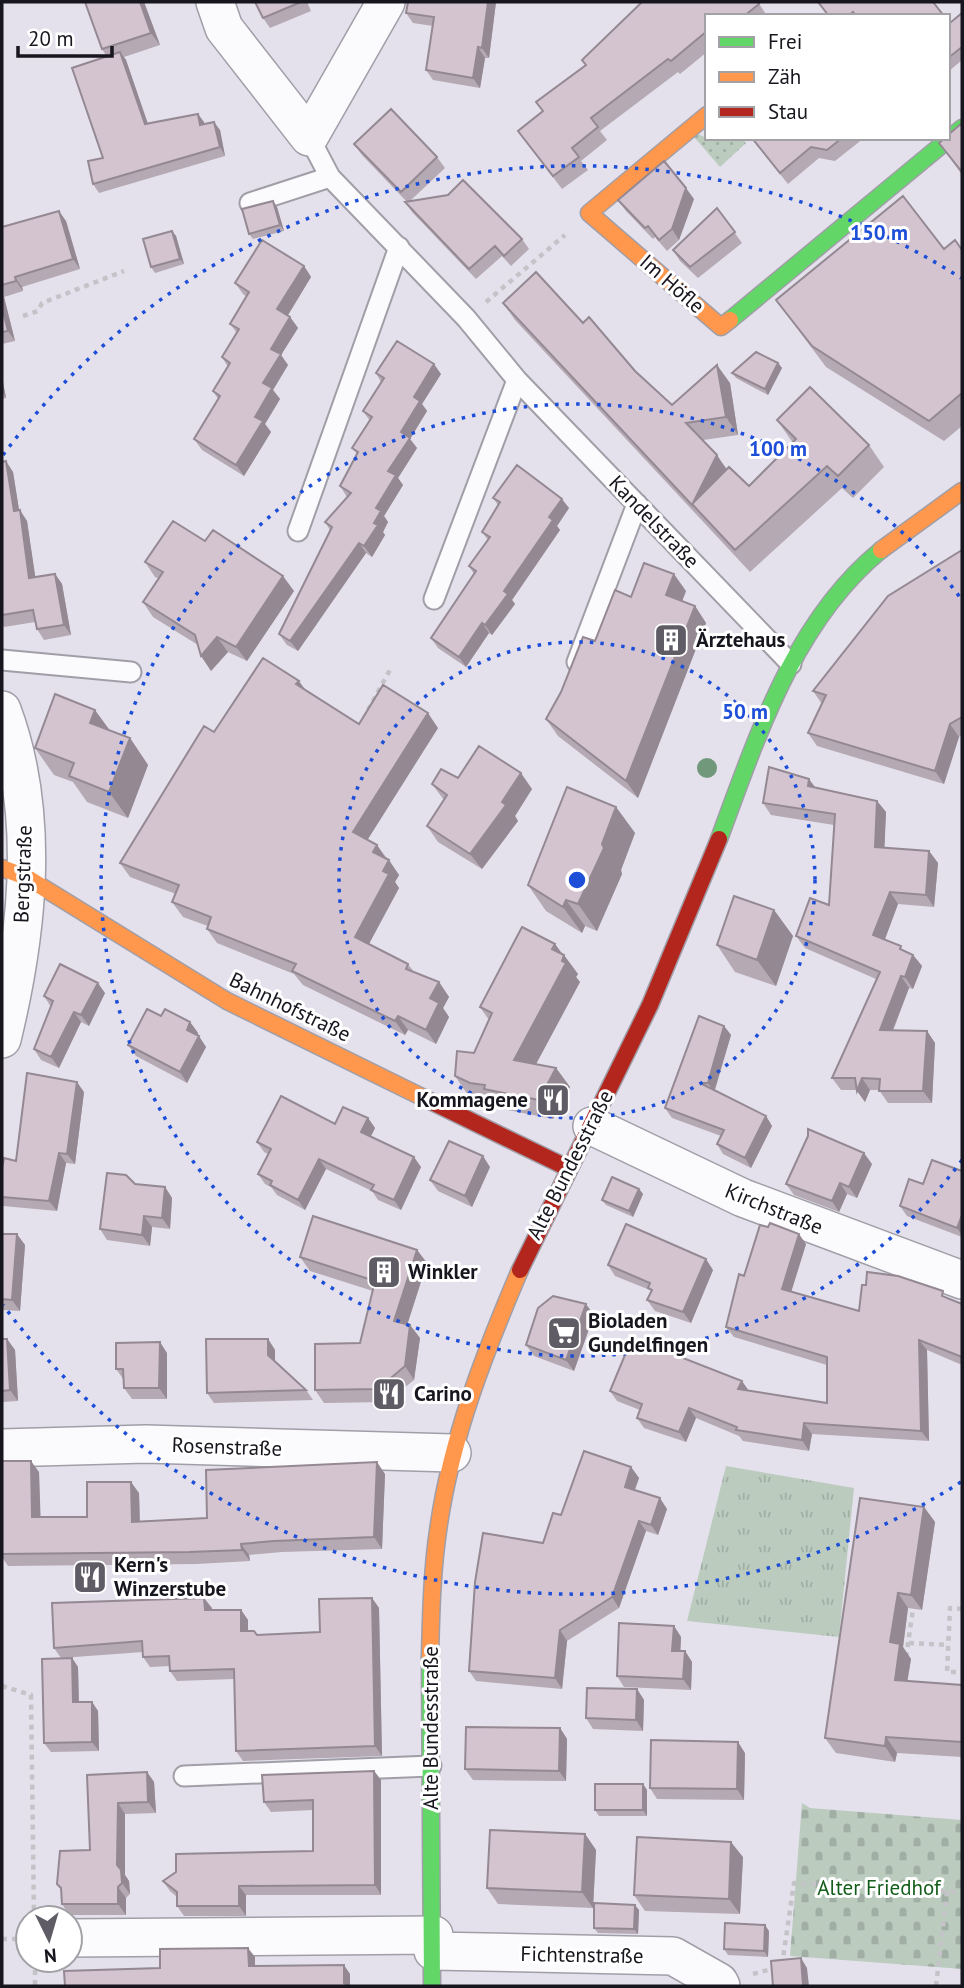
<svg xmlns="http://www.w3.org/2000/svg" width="964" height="1988" viewBox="0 0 964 1988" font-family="'PT Sans',sans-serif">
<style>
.grass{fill:url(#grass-tufts)}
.cemetery{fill:url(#cemetery-stones)}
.park{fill:url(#park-dots)}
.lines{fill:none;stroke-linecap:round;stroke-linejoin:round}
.lane-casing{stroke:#a09ea7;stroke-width:23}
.street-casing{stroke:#a09ea7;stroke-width:40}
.fast-casing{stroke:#a09ea7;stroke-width:19}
.slow-casing{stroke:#a09ea7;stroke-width:19}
.jam-casing{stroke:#a09ea7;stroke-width:19}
.path{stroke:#c4c3c7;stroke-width:4.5;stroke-dasharray:5 5;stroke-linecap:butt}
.lane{stroke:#fbfafc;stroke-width:19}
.street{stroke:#fbfafc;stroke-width:37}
.fast{stroke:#63d668;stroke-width:16}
.slow{stroke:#ff974d;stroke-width:16}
.jam{stroke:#b3261e;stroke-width:16}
.tree{fill:#71987a}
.wall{fill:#b5a9b3}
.shaded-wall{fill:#948992}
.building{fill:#d3c4d0;stroke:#948992;stroke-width:2}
.ring{fill:none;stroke:#1d4ed8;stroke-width:3.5;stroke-dasharray:3.5 7}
.labels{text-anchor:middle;stroke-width:6;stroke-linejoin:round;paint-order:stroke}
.street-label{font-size:21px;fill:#17151d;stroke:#fff}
.poi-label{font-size:21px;font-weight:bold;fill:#17151d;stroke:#fff;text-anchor:start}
.park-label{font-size:21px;fill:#135d1b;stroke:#fff}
.centre{fill:#1d4ed8;stroke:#fff;stroke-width:3.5}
.ring-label{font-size:21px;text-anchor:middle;font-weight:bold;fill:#1d4ed8;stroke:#fff;stroke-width:6;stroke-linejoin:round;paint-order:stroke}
</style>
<defs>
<pattern id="grass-tufts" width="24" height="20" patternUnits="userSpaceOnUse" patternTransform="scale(1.75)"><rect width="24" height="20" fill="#bbccbf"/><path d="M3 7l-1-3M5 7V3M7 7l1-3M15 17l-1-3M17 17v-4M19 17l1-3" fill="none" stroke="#a0aea4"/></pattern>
<pattern id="cemetery-stones" width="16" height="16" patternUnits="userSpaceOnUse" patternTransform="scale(1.75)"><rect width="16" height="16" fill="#bbccbf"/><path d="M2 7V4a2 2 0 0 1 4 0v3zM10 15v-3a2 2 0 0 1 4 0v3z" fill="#a0aea4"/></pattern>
<pattern id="park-dots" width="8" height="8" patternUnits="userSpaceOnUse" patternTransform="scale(1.75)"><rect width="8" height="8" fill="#bbccbf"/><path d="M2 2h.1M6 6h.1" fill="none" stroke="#a0aea4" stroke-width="1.8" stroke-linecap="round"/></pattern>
</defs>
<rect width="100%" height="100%" fill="#e4e1ed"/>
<path class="grass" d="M726,1466L854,1488L839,1637L687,1621Z"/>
<path class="cemetery" d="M802,1803L810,1808L962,1820V1969L790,1956Z"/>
<path class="park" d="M688,130L707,138H742L746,143L720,167Z"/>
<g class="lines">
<g class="lane-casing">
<path id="lane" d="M309,137L330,177L466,318L517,380L791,664
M250,203L330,177
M298,531L399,247
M434,599L517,380
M2,660L131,672
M577,662L637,504
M184,1776L431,1766"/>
</g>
<g class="street-casing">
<path id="street" d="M215,2L224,28L309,137L386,2
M2,710C41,814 28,933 2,1039
M592,1126L743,1198L962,1280
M2,1448L146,1444L452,1453
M70,1938L434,1935
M433,1951L673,1956L719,1982L721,1986"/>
</g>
<g class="fast-casing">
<path id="fast" d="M730,320L962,128
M719,839C757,737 794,621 881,550
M430,1657L432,1986"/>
</g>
<g class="slow-casing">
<path id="slow" d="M707,115L589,213L721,327L730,320
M881,550L962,491
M2,868L26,877L227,1001L426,1099
M430,1657C431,1614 432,1568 439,1524C452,1436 485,1352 520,1270"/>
</g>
<g class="jam-casing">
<path id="jam" d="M426,1099L568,1168
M520,1270L650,1005L719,839"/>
</g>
<path class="path" d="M486,302L565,235
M23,316L38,311L42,303L124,271
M368,710L391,668
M962,1609L950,1608L947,1672H962
M909,1643L949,1645
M906,1657L913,1609
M2,1686L31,1695L34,1918
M2,1939H28
M35,1960V1986
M782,1965L794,1883L962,1892
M753,1974L775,1968
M936,1986L947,1892"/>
<use href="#lane" class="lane"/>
<use href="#street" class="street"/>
<use href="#fast" class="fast"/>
<use href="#slow" class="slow"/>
<use href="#jam" class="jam"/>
</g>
<circle class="tree" cx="707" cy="768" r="10"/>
<path class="wall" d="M85,2H144L160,45L124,57L126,60L148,124L204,122V124L220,130L225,156L99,193L93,184L103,158L107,57L102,49Z
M255,2H307L311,11L270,28L263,18Z
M408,2H496L489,58H485L480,88L433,80L426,70L433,26L413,23L406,13Z
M642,2H758L767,16H707V52L680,74L678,72L600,131L607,140L581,161L588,170L562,189L518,131L543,111L536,102L586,65L582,60Z
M962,13V60L948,72V21L950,23Z
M962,123V175L939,143Z
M751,138H864L835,161L819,158L788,184Z
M354,144L437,157L445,168L410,201L522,239L529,249L511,266L502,256L476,279L412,212L405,202H407L362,155Z
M694,199L679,240L667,251L655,237L653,239L626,211L618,200Z
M273,201L277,207L284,231L253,239L249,234Z
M717,208L742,243L698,278L680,261L673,250Z
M66,221L80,269L22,287L23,291L4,297L15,341L2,344V227Z
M172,231L176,236L184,264L155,273L151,267Z
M944,249L962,250V426L944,441L826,367L776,300Z
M304,266L311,277L288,315L290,317L298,328L281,355L288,365L273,390L280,399L265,424L271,432L244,476L202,450L194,439L218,399L213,391L228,367L222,357L237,333L230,324L247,297L243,294L235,283Z
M503,303L583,323L672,405L730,383L738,435L703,440L727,469L749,486L793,443L777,420L869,445L884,467L853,498L842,488L750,572L515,320Z
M778,363L782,368L768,395L736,378L732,373Z
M376,373L441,374L422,404L427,411L410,439L417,448L398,478L403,485L384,516L388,522L383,532L385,535L372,557L366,553L298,651L287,645L279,634L330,530L325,522L347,497L340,486L357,454L352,448L370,421L363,411L381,382Z
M2,377L6,398L2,399Z
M2,462L13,472L19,510L27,521L35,577L55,574L62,584L71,635L44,640L37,629L35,622L4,627L2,624Z
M493,498L569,508L557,526L560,530L512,600L515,604L492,635L489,633L466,667L438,648L431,638L474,574L469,566L488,540L482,532L498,505Z
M205,541L294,591L247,661L228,652L211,671L198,645L153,617L143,602L158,578L155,577L145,562Z
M962,550V735L959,737L944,784L817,746L808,733L822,704L813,691Z
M686,591L682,601L695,606L706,623L638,798L558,736L546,719L595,641L631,597Z
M305,690L359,724L438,728L367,840L377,845L399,875L395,882L399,888L369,944L408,964L414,972L439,982L449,997L443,1008L449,1017L436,1044L408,1030L405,1035L303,985L294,974L217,943L207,929L208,926L183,917L172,902L176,894L130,877L120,863L214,732Z
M110,731L130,738L148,765L128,818L87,802L73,782L54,775L35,748Z
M458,778L532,789L515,816L518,821L482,869L438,842L427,826L444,800L432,784Z
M815,787L877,801L886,812L884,848L929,851L938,863L934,907L898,904L885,939L905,951L913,955L922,966L913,989L909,988L893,1031H927L935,1043L932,1103H888L879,1090H870L865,1102L857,1090H841L832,1078L876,979L805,948L796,936L829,905L834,825L771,815L763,803Z
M616,807L635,833L621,870L622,874L597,931L585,926L582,933L546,911L528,885Z
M774,910L793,936L776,986L735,972L717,945Z
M555,944L578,974L576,977L580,982L536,1064L556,1068L570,1087L553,1119L498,1108L495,1104L483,1102L468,1095L455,1076L474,1053L489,1020L480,1007Z
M105,993L89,1026L81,1022L59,1068L41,1060L34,1049L51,1007L44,996Z
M161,1016L190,1022L198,1033L197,1035L206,1047L187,1083L136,1056L128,1045Z
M724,1026L731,1035L715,1090L766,1116L772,1126L751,1168L723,1154L717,1144L721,1136L672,1118L665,1108Z
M84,1092L75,1164L66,1163L57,1211L3,1206L2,1204V1168L16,1161Z
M368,1118L375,1128L371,1136L421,1167L401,1210L378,1200L372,1191L326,1169L305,1210L277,1195L271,1187L265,1184L258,1174L268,1154L264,1152L257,1142L335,1124Z
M872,1164L857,1198L847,1194L839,1212L794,1195L786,1184Z
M490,1167L472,1207L438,1191L430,1180Z
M962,1171V1237L907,1216L900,1206L923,1184Z
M135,1184L165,1187L172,1198L170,1229L152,1227L150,1246L107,1240L100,1229Z
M639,1189L643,1194L633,1217L606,1205L602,1200Z
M2,1234L25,1245L20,1311L2,1310Z
M806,1244L791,1292L859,1311L948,1299L962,1304V1365L927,1350L929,1441L812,1434L809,1451L743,1441L739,1436L696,1418L686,1442L644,1428L637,1418L640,1410L617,1401L610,1391H749L827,1403V1365L734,1337L726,1327L744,1276Z
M417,1250L427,1263L407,1324L410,1325L420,1338L414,1380L387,1402L324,1403L315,1390L360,1343L373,1291L310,1271L300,1257Z
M608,1265L713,1270L691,1323L655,1311L647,1300L651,1292L650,1290L615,1276Z
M594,1315L574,1371L534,1356L526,1345Z
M2,1339H7L15,1350L18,1401L2,1402Z
M268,1339L275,1350V1362L306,1390L313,1400L214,1403L207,1393Z
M167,1353V1399H132L124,1388V1380L116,1369Z
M2,1461L39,1472L40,1517H87L139,1493L140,1521L207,1518L385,1474L382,1549L282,1552L249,1555L250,1561L197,1564L8,1566L2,1557Z
M631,1467L639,1478L635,1490L667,1509L658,1535L646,1531L619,1608L567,1641L562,1689L476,1681L469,1671L543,1543L561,1515Z
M924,1507L935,1522L922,1610L908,1608L903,1647L911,1659L907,1681L962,1685V1757L897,1753L895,1762L836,1753L825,1738Z
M372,1598L379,1608L382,1756L243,1761L236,1751L234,1679L177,1681L170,1671V1666L150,1667L143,1657V1652L61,1658L54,1648L212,1608V1610H241L248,1620V1631L257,1635L320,1632Z
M674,1626L681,1637L680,1651H685L692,1662L691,1690L624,1687L617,1676Z
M72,1658L78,1667L79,1702H92L98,1711L99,1751L51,1752L44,1743Z
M637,1689L644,1700L643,1731L593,1729L586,1718Z
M560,1728L567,1739L566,1781L473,1780L465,1769Z
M745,1753L744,1800L657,1799L650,1788Z
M374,1771L381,1780V1895H246V1916H184L177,1906V1897L170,1891L163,1881L313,1851V1810L271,1812L264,1802Z
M147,1772L154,1782L156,1813L125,1814V1875L129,1881L130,1894L126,1898V1915H69L62,1904L61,1890L57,1884L90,1850L87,1775Z
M643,1784L647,1790V1816H599L595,1810Z
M585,1834L596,1850L593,1908L498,1904L487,1888Z
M743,1857L740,1914L645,1911L634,1895Z
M639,1910L638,1934L598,1933L594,1928Z
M769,1931L768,1957L728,1955L724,1949Z"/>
<path class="shaded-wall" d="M140,2H144L160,45L151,33Z
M488,2H496L489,58L482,48Z
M478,47L485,58L480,88L473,78Z
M120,52L126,60L151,133L145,124Z
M198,114L204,122L206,133L200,125Z
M214,122L220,130L225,156L220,147Z
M686,188L694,199L679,240L672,229Z
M273,201L277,207L284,231L280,225Z
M59,211L66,221L80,269L73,259Z
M172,231L176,236L184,264L180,259Z
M304,266L311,277L285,320L277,309Z
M15,277L22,287L23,291L16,281Z
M2,293L4,297L15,341L8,331L2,307Z
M290,317L298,328L281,355L288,365L273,390L280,399L265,424L271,432L244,476L236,465L255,417L271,349Z
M778,363L782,368L768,395L765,389Z
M434,364L441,374L422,404L427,411L410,439L417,448L398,478L403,485L384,516L388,522L383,532L385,535L372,557L364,546L374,523L376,508L414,397Z
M717,365L730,383L738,435L726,417Z
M2,377L6,398L2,391Z
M717,455L729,473L692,504Z
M6,461L13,472L21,522L14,511Z
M562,499L569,508L557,526L560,530L512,600L515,604L492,635L485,625L504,591L549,517Z
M20,510L27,521L37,588L29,578Z
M359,543L366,553L298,651L290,641Z
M55,574L62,584L71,635L64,625Z
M674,574L686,591L678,612L666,595Z
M283,576L294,591L247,661L236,647Z
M695,606L706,623L638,798L626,781Z
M482,623L489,633L466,667L459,657Z
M217,637L228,652L211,671L201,656Z
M299,681L309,695L296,684Z
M95,710L114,736L90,723Z
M428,713L438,728L363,847L353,832Z
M950,724L959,737L944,784L935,771Z
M130,738L148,765L128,818L109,792Z
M521,773L532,789L515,816L518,821L482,869L470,854Z
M809,779L818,791L808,786Z
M877,801L886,812L884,859L875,847Z
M616,807L635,833L621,870L622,874L597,931L578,904Z
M377,845L387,860L373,852Z
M929,851L938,863L934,907L926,895Z
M389,860L399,875L395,882L399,888L365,951L355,937Z
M890,892L898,904L882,947L873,935Z
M566,900L585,926L582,933L563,907Z
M774,910L793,936L776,986L757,960Z
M555,944L564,957V955L578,974L576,977L580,982L528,1079L514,1060Z
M913,955L922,966L913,989L905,977Z
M901,976L909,988L888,1042L880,1030Z
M439,982L449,997L443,1008L449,1017L436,1044L426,1030L430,998Z
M98,983L105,993L89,1026L81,1015Z
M74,1012L81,1022L59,1068L51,1057Z
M398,1016L408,1030L405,1035L395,1021Z
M190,1022L198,1033L194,1041L187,1030Z
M724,1026L731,1035L714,1092L708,1083Z
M927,1031L935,1043L932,1103L923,1091Z
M199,1036L206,1047L187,1083L180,1072Z
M556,1068L570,1087L553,1119L539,1100Z
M862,1078L870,1090L865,1102L857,1091Z
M77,1082L84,1092L75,1164L67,1154Z
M766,1116L772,1126L751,1168L745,1158Z
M368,1118L375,1128L368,1142L361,1132Z
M59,1153L66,1163L57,1211L49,1201Z
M864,1153L872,1164L857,1198L849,1187Z
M483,1156L490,1167L472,1207L465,1196Z
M414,1157L421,1167L401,1210L394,1200Z
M319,1159L326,1169L305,1210L298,1200Z
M840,1183L847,1194L839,1212L832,1201Z
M165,1187L172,1198L170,1229L162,1218Z
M639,1189L643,1194L633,1217L629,1211Z
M962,1215V1235L957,1228Z
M144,1216L152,1227L150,1246L142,1235Z
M17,1234L25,1245L20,1311L12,1300Z
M799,1234L806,1244L789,1299L782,1289Z
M417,1250L427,1263L404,1335L394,1321Z
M706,1259L713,1270L691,1323L683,1312Z
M586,1304L594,1315L574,1371L566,1360Z
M410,1325L420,1338L414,1380L405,1366Z
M7,1339L15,1350L18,1401L10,1390Z
M268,1339L275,1350V1366L268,1355Z
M919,1340L927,1350L929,1441L921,1431Z
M160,1342L167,1353V1399L159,1388Z
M742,1381L749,1391L738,1389Z
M689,1408L696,1418L686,1442L679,1432Z
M804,1423L812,1434L809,1451L802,1440Z
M31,1461L39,1472L41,1529L32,1517Z
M377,1462L385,1474L382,1549L374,1537Z
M631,1467L639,1478L632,1497L625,1487Z
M131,1482L139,1493L140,1533L132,1522Z
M660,1498L667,1509L658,1535L651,1525Z
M924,1507L935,1522L922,1610L911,1595Z
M639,1521L646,1531L619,1608L612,1597Z
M241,1544L249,1555L250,1561L242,1550Z
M898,1593L908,1608L903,1647L911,1659L905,1696L895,1680L890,1642Z
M204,1598L212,1608V1620L205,1610Z
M372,1598L379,1608L382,1756L375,1746Z
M241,1610L248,1620V1641L241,1631Z
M674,1626L681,1637L680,1662L672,1651Z
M560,1630L567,1641L562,1689L555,1678Z
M685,1651L692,1662L691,1690L683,1679Z
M72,1658L78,1667L79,1712L73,1702Z
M637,1689L644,1700L643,1731L636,1720Z
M92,1702L98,1711L99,1751L92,1742Z
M560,1728L567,1739L566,1781L559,1771Z
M886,1737L897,1753L895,1762L885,1746Z
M738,1742L745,1753L744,1800L737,1789Z
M374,1771L381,1780V1895L375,1885Z
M147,1772L154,1782L156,1813L148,1802Z
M643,1784L647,1790V1816L643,1810Z
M118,1803L125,1814V1875L129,1881L130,1894L122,1883L117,1865Z
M585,1834L596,1850L593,1908L582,1892Z
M731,1842L743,1857L740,1914L729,1899Z
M239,1886L246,1895V1916L239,1906Z
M118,1887L126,1898V1915L118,1904Z
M635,1905L639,1910L638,1934L634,1929Z
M765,1925L769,1931L768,1957L764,1951Z
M248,1948L255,1957V1976L249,1966Z
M801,1958L807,1968L809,1986H803Z
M344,1965L350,1974V1986H346L344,1983Z"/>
<path class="building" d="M85,2H140L151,33L102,49Z
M255,2H301L263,18Z
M408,2H488L482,48L478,47L473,78L426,70L434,17L406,13Z
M642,2H758L759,4L744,16H707V31L671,61L668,59L591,118L598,127L572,148L579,157L553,176L518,131L543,111L536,102L586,65L582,60Z
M818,2H933L944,16H856L853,12L848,16H829Z
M962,13V47L948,58V21L950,23Z
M120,52L145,124L198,114L200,125L214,122L220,147L93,184L88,161L103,158L72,68Z
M391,109L437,157L401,192L354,144Z
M962,123V172L939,143L945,138H948V135Z
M752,138H842L827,150L811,147L780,173Z
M664,161L686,188L672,229L659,240L648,226L645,228L618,200Z
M463,180L522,239L504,256L495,246L469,269L405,202L448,195Z
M903,196L944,249L955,240L962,250V393L929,421L812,346L776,300Z
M273,201L280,225L249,234L242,209Z
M717,208L735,232L690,267L673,250Z
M59,211L73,259L15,277L16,281L2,285V227Z
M172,231L180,259L151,267L143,239Z
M262,240L304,266L277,309L290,317L271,349L281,354L263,383L272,388L255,417L263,421L236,465L194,439L220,396L213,391L230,363L222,357L239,329L230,324L249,292L235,283Z
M536,272L583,323L589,317L635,371L672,405L717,365L726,417L686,423L717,455L692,505L503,303Z
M2,307L8,331L2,332Z
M397,341L434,364L414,397L420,401L401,432L410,438L388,471L396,475L376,508L381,511L374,523L378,525L364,546L359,543L290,641L279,634L332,527L325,522L351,493L340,486L358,452L352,448L372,417L363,411L384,378L376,373Z
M756,352L778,363L765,389L732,373Z
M810,387L869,445L838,476L827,466L735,550L692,504L729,467L749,486L796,439L777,420Z
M6,461L14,511L20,510L29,578L55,574L64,625L37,629L33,610L2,615V462Z
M517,465L562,499L549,517L553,520L504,591L508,594L485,625L482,623L459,657L431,638L476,571L469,566L490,537L482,532L500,502L493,498Z
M173,521L205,541L213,530L283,576L236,647L217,637L201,656L195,635L143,602L163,572L145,562Z
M962,550V717L950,724L935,771L808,733L826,695L813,691L888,596Z
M644,563L674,574L666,595L695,606L626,781L546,719L561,692L583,637L595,641L615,590L631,597Z
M263,658L299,681L296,684L359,724L383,685L428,713L353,832L377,845L373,852L389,860L383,871L389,874L355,937L408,964L406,969L439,982L430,998L439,1003L426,1030L398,1016L395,1021L292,971L296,964L207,929L211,917L172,902L179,885L120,863L204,726L214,732Z
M55,694L95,710L90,723L130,738L109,792L69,776L74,763L35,748Z
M479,746L521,773L502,802L506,805L470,854L427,826L447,795L432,784L441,769L458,778Z
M769,767L809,779L808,786L877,801L875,847L929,851L926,895L890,892L873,935L901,946L900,949L913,955L905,977L901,976L880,1030L927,1031L923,1091H879L880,1079L862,1078L857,1091L855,1078H832L880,972L796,936L810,898L829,905L835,814L763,803Z
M567,787L616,807L602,844L604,848L578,904L566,900L563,907L528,885Z
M734,896L774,910L757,960L717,945Z
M522,927L555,944L552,949L564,955L562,961L566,963L514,1060L556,1068L539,1100L484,1089L485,1085L470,1083L455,1076L457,1051L474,1053L492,1013L480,1007Z
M60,964L98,983L81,1015L74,1012L51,1057L34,1049L53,1001L44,996Z
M147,1009L161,1016L165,1009L190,1022L187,1030L199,1036L180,1072L128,1045Z
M699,1016L724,1026L708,1083H700L766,1116L745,1158L717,1144L724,1130L665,1108Z
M27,1073L77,1082L67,1154L59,1153L49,1201L2,1197V1168L4,1158L16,1161Z
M281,1096L335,1124L343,1107L368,1118L361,1132L414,1157L394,1200L371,1190L374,1185L319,1159L298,1200L270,1185L272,1181L258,1174L271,1149L257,1142Z
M808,1129L864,1153L849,1187L840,1183L832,1201L786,1184L808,1136Z
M449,1141L483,1156L465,1196L430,1180Z
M932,1160L962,1171V1215L957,1228L900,1206L909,1179L923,1184Z
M107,1173L126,1175L135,1184L165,1187L162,1218L144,1216L142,1235L100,1229Z
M612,1177L639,1189L629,1211L602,1200Z
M313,1216L417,1250L394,1321L410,1325L405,1366L378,1389L315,1390V1344L360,1343L375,1281L300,1257Z
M770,1223L799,1234L782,1289L859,1311L862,1285H866L867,1272L898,1276L943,1291L942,1296L962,1304V1357L919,1340L921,1431L804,1423L802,1440L736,1430L737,1427L689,1408L679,1432L637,1418L642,1404L610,1391L632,1338L742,1381L738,1389L827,1403V1357L726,1327L739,1274L744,1276L760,1225L768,1227Z
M626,1224L706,1259L683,1312L647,1300L652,1290L648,1288L650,1283L608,1265Z
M2,1234H17L12,1300L2,1299Z
M553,1296L586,1304L566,1360L526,1345L538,1308Z
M2,1339H7L10,1390L2,1391Z
M206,1339H268V1355L306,1390L207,1393Z
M160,1342L159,1388H124L123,1369H116V1343Z
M584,1451L631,1467L625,1487L660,1498L651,1525L639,1521L612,1597L560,1630L555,1678L469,1671L475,1582L483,1533L543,1543L553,1513L561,1515Z
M2,1461H31L32,1517H87V1482H131L132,1522L207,1518L206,1470L377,1462L374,1537L274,1541L241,1544L242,1550L189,1552L2,1554Z
M860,1498L924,1507L911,1595L898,1593L890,1642L900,1644L895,1680L962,1685V1742L886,1737L885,1746L825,1738Z
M204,1598L205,1610H241V1631H254L257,1635L320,1632L319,1599L372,1598L375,1746L236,1751L234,1669L170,1671L169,1656L143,1657L142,1641L54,1648L52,1603Z
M619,1623L674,1626L672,1651H685L683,1679L617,1676Z
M72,1658L73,1702H92V1742L44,1743L42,1659Z
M587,1688L637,1689L636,1720L586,1718Z
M466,1727L560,1728L559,1771L465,1769Z
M651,1740L738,1742L737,1789L650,1788Z
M374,1771L375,1885L239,1886V1906H177V1892L163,1881L176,1872V1854L313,1851V1800L264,1802L262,1775Z
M147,1772L148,1802L118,1803L117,1865L121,1870L122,1883L118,1887V1904H62L61,1888L57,1884L60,1851L90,1850L87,1775Z
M595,1784H643V1810H595Z
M490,1830L585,1834L582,1892L487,1888Z
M637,1837L731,1842L729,1899L634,1895Z
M594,1903L635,1905L634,1929L594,1928Z
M725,1923L765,1925L764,1951L724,1949Z
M248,1948L249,1966L344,1965V1983L348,1986H65L64,1971L160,1968V1949Z
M801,1958L803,1986H773L771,1961Z"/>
<g class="ring">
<circle cx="577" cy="880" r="238"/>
<path d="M962 1160A476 476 0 1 1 962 600"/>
<path d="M961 1482A714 714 0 0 1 3 1305M3 455A714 714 0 0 1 961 278"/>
</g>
<defs>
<g id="building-square" transform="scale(1.75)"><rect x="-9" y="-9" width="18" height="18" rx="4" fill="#5f5c66" stroke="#fff"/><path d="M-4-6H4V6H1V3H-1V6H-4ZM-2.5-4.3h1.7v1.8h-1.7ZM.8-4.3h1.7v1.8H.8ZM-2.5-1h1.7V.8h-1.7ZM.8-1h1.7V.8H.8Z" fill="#fff"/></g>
<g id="restaurant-square" transform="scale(1.75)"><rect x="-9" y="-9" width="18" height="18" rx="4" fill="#5f5c66" stroke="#fff"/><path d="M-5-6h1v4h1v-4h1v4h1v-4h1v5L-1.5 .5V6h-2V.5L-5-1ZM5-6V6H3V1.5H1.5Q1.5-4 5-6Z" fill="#fff"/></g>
<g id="supermarket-square" transform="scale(1.75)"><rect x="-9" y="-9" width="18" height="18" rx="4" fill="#5f5c66" stroke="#fff"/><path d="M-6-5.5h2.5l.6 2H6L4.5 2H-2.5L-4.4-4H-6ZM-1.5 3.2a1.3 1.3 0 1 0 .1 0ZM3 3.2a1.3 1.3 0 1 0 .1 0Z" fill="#fff"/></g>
</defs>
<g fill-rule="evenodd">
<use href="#building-square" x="671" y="640"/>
<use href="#restaurant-square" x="553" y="1100"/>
<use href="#building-square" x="384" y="1272"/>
<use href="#supermarket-square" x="564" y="1333"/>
<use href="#restaurant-square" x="389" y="1394"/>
<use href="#restaurant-square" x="90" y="1577"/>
</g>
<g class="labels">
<g class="street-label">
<text transform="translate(672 284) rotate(41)" y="7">Im Höfle</text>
<text transform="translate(654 522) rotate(46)" y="7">Kandelstraße</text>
<text transform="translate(23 874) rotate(-88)" y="7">Bergstraße</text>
<text transform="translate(290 1007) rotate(26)" y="7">Bahnhofstraße</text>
<text transform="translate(570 1165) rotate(-63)" y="7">Alte Bundesstraße</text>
<text transform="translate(774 1209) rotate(22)" y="7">Kirchstraße</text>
<text transform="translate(227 1447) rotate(2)" y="7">Rosenstraße</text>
<text transform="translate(431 1728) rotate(-90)" y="7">Alte Bundesstraße</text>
<text transform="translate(582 1955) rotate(1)" y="7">Fichtenstraße</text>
</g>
<g class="poi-label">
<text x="696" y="647">Ärztehaus</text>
<text x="528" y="1107" text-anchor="end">Kommagene</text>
<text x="408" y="1279">Winkler</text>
<text x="588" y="1328">Bioladen<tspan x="588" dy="24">Gundelfingen</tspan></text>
<text x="414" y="1401">Carino</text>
<text x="114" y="1572">Kern's<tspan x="114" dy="24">Winzerstube</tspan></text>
</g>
<g class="park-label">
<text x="879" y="1895">Alter Friedhof</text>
</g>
</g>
<circle cx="577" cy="880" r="10" class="centre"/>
<g class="ring-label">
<text x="879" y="240">150 m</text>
<text x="778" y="456">100 m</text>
<text x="745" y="719">50 m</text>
</g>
<rect width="964" height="1988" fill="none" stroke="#17151d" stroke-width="7"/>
<rect x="705" y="14" width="245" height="126" fill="#ffffff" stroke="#a2a1a5" stroke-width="2"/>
<rect x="719" y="37" width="35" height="10" fill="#63d668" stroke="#a2a1a5" stroke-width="2"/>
<text x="768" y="49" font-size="21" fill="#17151d">Frei</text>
<rect x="719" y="72" width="35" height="10" fill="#ff974d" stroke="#a2a1a5" stroke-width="2"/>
<text x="768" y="84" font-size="21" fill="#17151d">Zäh</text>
<rect x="719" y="107" width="35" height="10" fill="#b3261e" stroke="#a2a1a5" stroke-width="2"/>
<text x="768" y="119" font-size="21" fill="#17151d">Stau</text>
<g transform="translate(49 1939) rotate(175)"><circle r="33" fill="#ffffff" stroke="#a2a1a5" stroke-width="2"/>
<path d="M0-5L12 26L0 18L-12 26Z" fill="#5f5c66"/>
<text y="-10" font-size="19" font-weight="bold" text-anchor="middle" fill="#17151d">N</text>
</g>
<path d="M18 46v10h94v-10" fill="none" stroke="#17151d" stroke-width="3.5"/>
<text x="28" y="46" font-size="21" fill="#17151d" stroke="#ffffff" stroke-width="5" paint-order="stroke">20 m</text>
</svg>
